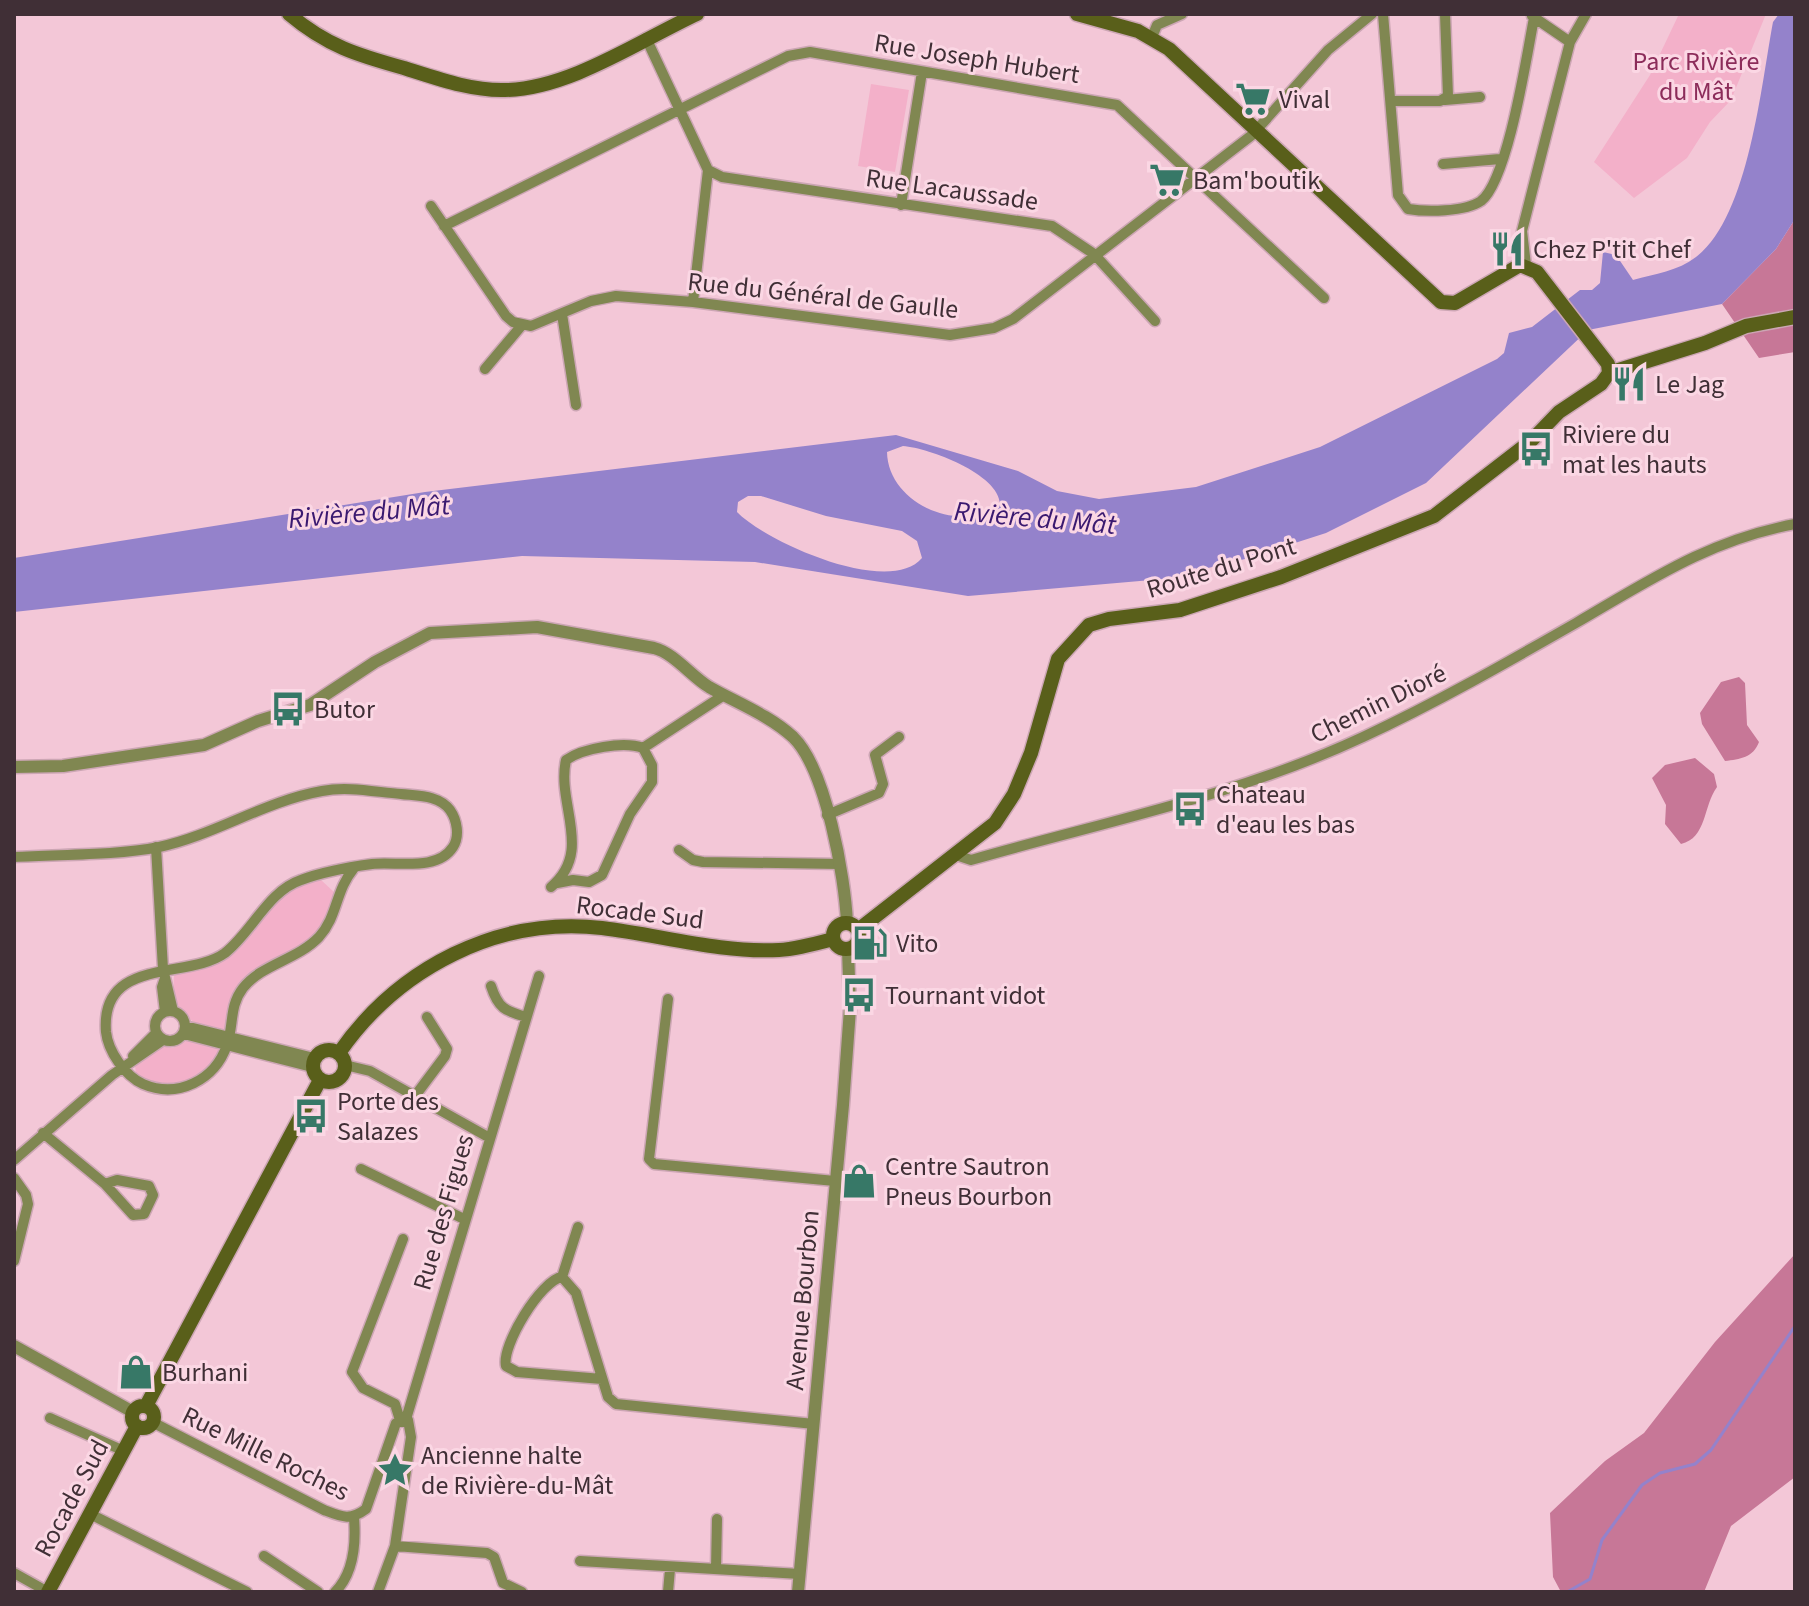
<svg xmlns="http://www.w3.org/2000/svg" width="1809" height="1606" viewBox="0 0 1809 1606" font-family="'Source Sans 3',sans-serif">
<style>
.green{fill:#f3b0c9}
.forest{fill:#c77797}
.water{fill:#9482cb;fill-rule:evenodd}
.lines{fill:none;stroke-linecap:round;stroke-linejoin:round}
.stream{stroke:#9482cb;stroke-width:3}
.minor-casing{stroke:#cca6b4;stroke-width:13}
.tertiary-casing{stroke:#cca6b4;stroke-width:15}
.secondary-casing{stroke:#cca6b4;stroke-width:17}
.minor{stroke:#808751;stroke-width:10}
.tertiary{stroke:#808751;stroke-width:12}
.secondary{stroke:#595f1a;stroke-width:14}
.labels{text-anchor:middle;stroke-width:6;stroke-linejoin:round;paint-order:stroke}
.street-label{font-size:26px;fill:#402f36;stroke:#fbd7e4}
.park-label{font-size:26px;fill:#8c2c5a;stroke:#fbd7e4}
.poi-label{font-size:26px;fill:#402f36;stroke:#fbd7e4;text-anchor:start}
.water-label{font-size:28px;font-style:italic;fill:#3a1970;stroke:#fbd7e4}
</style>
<rect width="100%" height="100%" fill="#f3c7d7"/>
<path class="green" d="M1679,14H1766L1731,100L1710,122L1687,158L1634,198L1594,162L1650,75Z
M871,84L909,90L895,172L858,166Z
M310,880H321L334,892V899L320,931L309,942L245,980L223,1034C191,1025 171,1012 174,976L178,971L210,964L281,895Z
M190,1039L219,1048L220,1054C195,1082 171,1094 136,1075L135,1065L161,1046L173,1048Z"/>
<path class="forest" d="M1795,219V352L1759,358L1722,304L1776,249Z
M1739,677L1745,683L1747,725L1759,742C1753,758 1740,759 1725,761L1702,724L1700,713L1721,682Z
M1695,758L1714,774L1717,787C1703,806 1707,838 1681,844L1665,824L1666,805L1652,778L1665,765Z
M1795,1254V1477L1731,1526L1704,1592H1561L1553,1577L1550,1513L1605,1461L1644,1433L1715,1342Z"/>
<path class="water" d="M1779,14H1795V219L1776,249L1722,304L1588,330L1426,483L1326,533L1245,559L1163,579L968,596L755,562L522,556L14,612V558L425,492L896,435L1018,471L1057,491L1099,499L1196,487L1320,447L1497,359L1504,353L1509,333L1532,327L1580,290H1592L1600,283L1603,252L1616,255L1633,280C1655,274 1678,271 1696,257C1749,217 1761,85 1773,22ZM903,446C929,448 999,474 1000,504C961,535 888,504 887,452ZM748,496H761L826,516L902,531L917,541L922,558C889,597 766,542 737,512L738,502Z"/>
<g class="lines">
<path class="stream" d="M1567,1592L1590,1579L1602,1540L1642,1485L1660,1473L1695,1464L1711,1450L1795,1326"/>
<g class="minor-casing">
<path id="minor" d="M1383,14L1398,195L1408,209C1426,212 1465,212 1481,201C1508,180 1527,54 1534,18
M1532,16L1570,42
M1152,37L1157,25L1182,14
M646,38L708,170L693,302
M1445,100L1480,97
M1391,101H1440L1448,96L1445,14
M1443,164L1500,159
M708,170L722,177L1052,226L1094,254L1155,321
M901,205L922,72
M431,206L506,316L513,322L531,326L591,301L616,296L693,302L950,335L994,328L1013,319L1252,135L1328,50L1372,14
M444,226L788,56L810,52L1117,105L1324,298
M1526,265L1522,231L1570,42L1586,14
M562,314L576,405
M485,369L522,325
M643,748L724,695
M827,815L879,793L883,784L875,755L899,737
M156,847L163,969L173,1011
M679,850L693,860L703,862L840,864
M956,855L971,860C1103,822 1237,796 1363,737C1436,703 1506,663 1576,623C1650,580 1709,540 1795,524
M14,857C61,854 113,856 159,847C215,835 265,801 322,791C348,786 375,792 401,794C418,796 439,795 450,810C457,820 460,836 453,847C437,872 396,861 372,864C350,867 322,872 301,880C268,891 252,932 225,953C188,980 100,956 106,1032C108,1051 125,1076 143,1084C178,1099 215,1080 227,1045C234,1025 229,1006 243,988C262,964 297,960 319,937C338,916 335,891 354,868
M551,887C594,851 556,804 566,760C583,748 624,741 643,748L652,765V782L630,814L602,875L589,882L573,880L557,883
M165,978L162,987L165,1012
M491,986C498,1008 505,1011 526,1017
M668,999L649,1159L654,1164L835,1181
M155 1026a15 15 0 1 1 30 0a15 15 0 1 1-30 0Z
M185,1026L314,1058
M184,1034L312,1067
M133,1056L156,1033
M345,1065L370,1071L488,1137
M415,1096L445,1056L447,1049L427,1017
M43,1133L105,1184L133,1215L144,1214L153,1195L149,1186L117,1180L105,1184
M14,1160L112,1075L163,1040
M361,1169L464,1219
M14,1178L26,1195L28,1204L14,1261
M562,1277L576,1293L608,1397L616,1404L814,1424
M562,1277C541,1280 501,1346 506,1366L517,1372L602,1379
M562,1277L578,1227
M50,1418L124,1451
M406,1419L539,976
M400,1420L395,1404L363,1388L352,1372L403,1239
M152,1422L324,1510C342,1517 350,1521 366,1509L396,1423L408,1420L411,1437L395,1546L378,1592
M90,1514L247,1592
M395,1546L487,1553L494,1557L503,1583L522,1592
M264,1556L318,1592
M580,1561L800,1574
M716,1569L717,1519
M14,1573L48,1592
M335,1592C354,1573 356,1543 354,1518
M668,1592L670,1569"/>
</g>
<g class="tertiary-casing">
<path id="tertiary" d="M14,767L63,766L204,745L258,721L310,705L375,662L430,633L537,627L654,648C674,653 691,676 709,687C737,703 769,715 793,737C826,769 845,877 847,923
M14,1346L133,1412
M798,1592L843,1105L850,1009L848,949"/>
</g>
<g class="secondary-casing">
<path id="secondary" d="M289,14C327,46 357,55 404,68C436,78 471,91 505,90C569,89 639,41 697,14
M1077,14L1138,31L1169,49L1441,302L1455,303L1520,265L1537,272L1608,364L1609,373
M1609,373L1705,343L1746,326L1795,317
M833 936a13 13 0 1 1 26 0a13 13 0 1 1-26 0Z
M858,930L995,823L1014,794L1031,753L1058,659L1089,625L1109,619L1180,610L1281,577L1434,516L1531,441L1559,412L1601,384L1609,373
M313 1066a16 16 0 1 1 32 0a16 16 0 1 1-32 0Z
M339,1053C398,968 498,916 602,928C660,935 720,953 779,950C797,949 815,944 833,939
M132 1417a11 11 0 1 1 22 0a11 11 0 1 1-22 0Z
M146,1406L320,1080
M48,1592L137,1426"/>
</g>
<use href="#minor" class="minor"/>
<use href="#tertiary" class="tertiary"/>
<use href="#secondary" class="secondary"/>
</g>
<defs>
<g id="supermarket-bare" transform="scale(2.76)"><path d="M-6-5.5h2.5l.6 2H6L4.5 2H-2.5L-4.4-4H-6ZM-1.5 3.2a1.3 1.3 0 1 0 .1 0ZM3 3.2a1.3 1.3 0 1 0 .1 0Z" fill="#377867" stroke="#fbd7e4" stroke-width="2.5" paint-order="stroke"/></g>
<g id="restaurant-bare" transform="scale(2.76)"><path d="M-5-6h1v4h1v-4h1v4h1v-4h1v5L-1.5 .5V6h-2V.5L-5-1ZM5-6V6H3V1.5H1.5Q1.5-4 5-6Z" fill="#377867" stroke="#fbd7e4" stroke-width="2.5" paint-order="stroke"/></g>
<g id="bus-bare" transform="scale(2.76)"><path d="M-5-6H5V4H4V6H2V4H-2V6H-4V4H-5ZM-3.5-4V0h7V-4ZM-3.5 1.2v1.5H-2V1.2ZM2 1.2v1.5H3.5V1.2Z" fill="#377867" stroke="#fbd7e4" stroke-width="2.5" paint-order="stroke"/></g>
<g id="fuel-bare" transform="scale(2.76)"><path d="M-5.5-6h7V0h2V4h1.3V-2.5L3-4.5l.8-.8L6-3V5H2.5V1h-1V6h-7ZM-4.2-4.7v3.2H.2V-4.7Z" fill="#377867" stroke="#fbd7e4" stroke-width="2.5" paint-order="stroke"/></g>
<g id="shop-bare" transform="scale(2.76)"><path d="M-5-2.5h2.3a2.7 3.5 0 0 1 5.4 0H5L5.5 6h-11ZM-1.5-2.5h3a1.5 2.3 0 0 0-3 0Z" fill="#377867" stroke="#fbd7e4" stroke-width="2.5" paint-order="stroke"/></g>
<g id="sight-bare" transform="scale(2.76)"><path d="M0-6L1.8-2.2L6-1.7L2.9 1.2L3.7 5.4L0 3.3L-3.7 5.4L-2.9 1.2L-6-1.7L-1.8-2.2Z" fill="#377867" stroke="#fbd7e4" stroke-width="2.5" paint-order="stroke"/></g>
</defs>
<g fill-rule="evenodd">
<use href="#supermarket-bare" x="1253" y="99"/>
<use href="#supermarket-bare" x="1167" y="180"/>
<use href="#restaurant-bare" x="1507" y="249"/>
<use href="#restaurant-bare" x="1629" y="384"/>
<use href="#bus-bare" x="1536" y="449"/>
<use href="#bus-bare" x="288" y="709"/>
<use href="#bus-bare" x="1190" y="809"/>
<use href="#fuel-bare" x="870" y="943"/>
<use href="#bus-bare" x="859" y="995"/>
<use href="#bus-bare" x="311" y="1116"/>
<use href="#shop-bare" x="859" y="1181"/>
<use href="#shop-bare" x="136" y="1372"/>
<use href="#sight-bare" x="395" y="1470"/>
</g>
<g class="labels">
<g class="street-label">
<text transform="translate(977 58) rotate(9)" y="9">Rue Joseph Hubert</text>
<text transform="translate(952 189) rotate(8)" y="9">Rue Lacaussade</text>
<text transform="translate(823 295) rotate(6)" y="9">Rue du Général de Gaulle</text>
<text transform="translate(1221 567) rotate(-17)" y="9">Route du Pont</text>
<text transform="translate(1378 703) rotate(-26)" y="9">Chemin Dioré</text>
<text transform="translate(640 912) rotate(7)" y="9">Rocade Sud</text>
<text transform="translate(443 1212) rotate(-74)" y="9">Rue des Figues</text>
<text transform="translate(802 1300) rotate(-85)" y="9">Avenue Bourbon</text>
<text transform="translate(266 1453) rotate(26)" y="9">Rue Mille Roches</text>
<text transform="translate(71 1498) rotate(-62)" y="9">Rocade Sud</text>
</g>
<g class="park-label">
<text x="1696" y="70">Parc Rivière<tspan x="1696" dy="30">du Mât</tspan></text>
</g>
<g class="poi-label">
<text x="1279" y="108">Vival</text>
<text x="1193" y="189">Bam'boutik</text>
<text x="1533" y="258">Chez P'tit Chef</text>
<text x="1655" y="393">Le Jag</text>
<text x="1562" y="443">Riviere du<tspan x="1562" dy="30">mat les hauts</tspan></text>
<text x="314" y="718">Butor</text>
<text x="1216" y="803">Chateau<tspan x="1216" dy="30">d'eau les bas</tspan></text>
<text x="896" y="952">Vito</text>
<text x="885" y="1004">Tournant vidot</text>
<text x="337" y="1110">Porte des<tspan x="337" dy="30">Salazes</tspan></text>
<text x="885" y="1175">Centre Sautron<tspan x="885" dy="30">Pneus Bourbon</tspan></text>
<text x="162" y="1381">Burhani</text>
<text x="421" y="1464">Ancienne halte<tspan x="421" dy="30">de Rivière-du-Mât</tspan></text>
</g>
<g class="water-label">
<text transform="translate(369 511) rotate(-5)" y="10">Rivière du Mât</text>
<text transform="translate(1035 517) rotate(5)" y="10">Rivière du Mât</text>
</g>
</g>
<rect width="1809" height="1606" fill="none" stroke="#402f36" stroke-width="32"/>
</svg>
